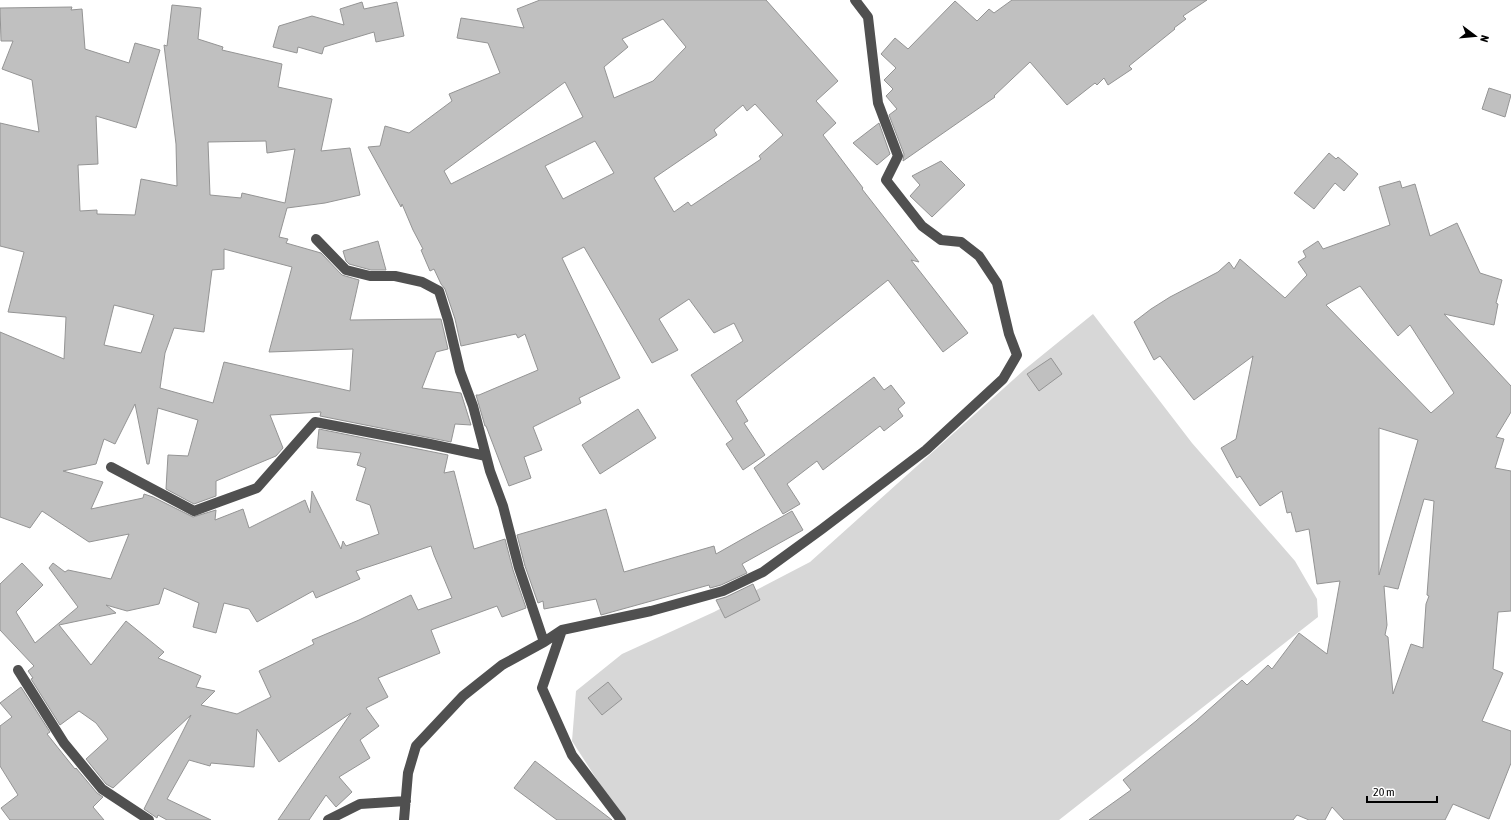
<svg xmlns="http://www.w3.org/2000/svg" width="1511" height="820" viewBox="0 0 1511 820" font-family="'Asap Condensed',sans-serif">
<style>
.green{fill:#d7d7d7}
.building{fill:#c0c0c0;stroke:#949494;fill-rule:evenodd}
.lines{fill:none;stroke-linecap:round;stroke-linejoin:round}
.minor{stroke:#505050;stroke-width:10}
</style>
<rect width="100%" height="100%" fill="#fff"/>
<path class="green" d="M1093,314L1192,443L1295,561L1317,599L1318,617L1059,820H623L572,741L576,691L622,654L714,612L810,562L1024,370Z"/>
<path class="building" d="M540,0H766L838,81L816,101L836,123L823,135L863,188L862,189L919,262L911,260L968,333L943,352L888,280L736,401L748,421L744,423L765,455L743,470L726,444L733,439L691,375L743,341L734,323L714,333L689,299L659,319L678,350L652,363L584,247L562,258L620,378L579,398L581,403L533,427L542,450L524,457L531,478L509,486L486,426H485L476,395H479L538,370L525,334L518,338L516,334L461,346L455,319L445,289L441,284L434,269L430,271L421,250L423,249L413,230L402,204L401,207L368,147L380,146L385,126L409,133L452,101L449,94L500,73L488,43L457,38L461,18L524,28L517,9ZM663,19L686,47L653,81L614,98L604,67L628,47L622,39ZM565,82L583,117L451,184L444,171ZM755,104L783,135L759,156L761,159L691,206L688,202L674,212L654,178L717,135L714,130L743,105L747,111ZM595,141L614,173L563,199L545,166Z
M1012,0H1207L1183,16L1186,19L1174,28L1175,29L1129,66L1132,69L1108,85L1104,78L1097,85L1095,83L1067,105L1030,62L994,96L995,97L903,161L904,154L889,115L897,109L886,96L893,89L884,80L896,68L881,54L895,38L908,49L955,1L977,21L989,9L994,13Z
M362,2L364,9L397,2L404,36L376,42L374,32L324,47L322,54L298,47L297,53L273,47L279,26L312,16L344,25L340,9Z
M172,5L201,8L198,39L223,47L222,50L282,64L278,87L332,99L321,151L350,148L360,195L325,203L287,208L279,237L288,239L286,243L321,253L342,275L359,280L350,320L441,319L448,349L436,352L422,388L461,393L471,425L455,424L451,442L320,416L321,412L270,415L283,448L276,456L216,481V496L194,504L166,489L168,455L188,456L198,420L158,408L149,464H147L135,404L115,444L104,439L96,464L63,471L103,482L91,509L143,498L144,494L153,497L193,517L216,510L215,520L243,509L249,528L305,500L310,513L312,491L341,549L343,541L346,546L379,534L370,505L356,500L366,468L357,465L361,453L317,448L319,429L448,455L444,473L454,471L474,549L505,539L513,570L526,608L502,617L497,606L431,630L440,653L378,678L388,697L366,708L379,726L360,740L370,758L339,777L352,792L336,807L326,795L309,820H278L351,713L279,762L257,729L254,767L211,763L210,766L189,760L167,799L211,820H167L158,815L157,818L144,809L191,715L113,788L106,784L86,759L108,739L96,723L79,711L60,725L31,679L33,678L28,671L34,666L0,630V584L22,563L43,585L16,612L35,643L78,607L49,568L53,563L65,572L68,570L111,579L129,534L89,542L42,511L30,528L0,517V332L64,359L66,317L8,312L24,252L0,246V123L39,132L32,80L2,69L13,41H1L0,8L72,7L71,10L82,9L85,49L129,63L135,43L160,50L136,128L96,116L98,164L78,165L80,211L97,210V214L135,215L141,179L177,186L176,144L164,45L167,46ZM266,141L267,153L295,149L285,203L242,193L241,198L210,195L208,142ZM224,249L292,267L269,352L353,349L350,391L224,362L213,403L160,388L165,353L174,328L204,332L212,270L224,269ZM114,305L154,315L141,353L104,345ZM431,546L434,555L452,598L418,610L411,595L359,620L312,640L314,644L259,671L271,697L237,714L201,705L215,691L196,687L201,676L158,658L164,652L126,621L91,665L59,625L116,613L106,605L127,611L159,604L164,588L199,603L193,627L216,633L224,603L249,609L257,622L313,591L316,598L360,579L356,571Z
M1489,88L1511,95L1505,117L1482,109Z
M879,123L890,154L877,165L853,143Z
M1329,153L1336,159L1338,157L1358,174L1344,191L1335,183L1314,209L1294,193Z
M941,161L965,185L932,217L910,196L920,185L912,176Z
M1400,181L1402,188L1415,184L1430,236L1457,223L1480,273L1502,280L1496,303L1498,304L1494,325L1444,314L1511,386V412L1496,437L1504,439L1495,468L1511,471V611L1498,612L1493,669L1503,673L1482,721L1511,731V763L1489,819L1453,804L1445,820H1344L1332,807L1325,820H1309L1297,815L1293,820H1089L1131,790L1123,780L1196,721L1242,680L1247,685L1268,665L1272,669L1299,633L1327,654L1340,581L1317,584L1309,529L1296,532L1291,512L1287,513L1282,491L1260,506L1240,476L1237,478L1221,448L1236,439L1253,356L1194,400L1160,356L1154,360L1134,322L1151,309L1170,297L1218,272L1229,262L1234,269L1240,259L1285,298L1307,275L1298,262L1306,257L1303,251L1318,241L1323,249L1390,225L1379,187ZM1360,286L1398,336L1410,325L1454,393L1431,413L1326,305ZM1379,428L1418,440L1379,575ZM1424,499L1434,501L1427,595L1429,596L1426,604L1423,648L1411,644L1393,694L1388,637L1385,635L1387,625L1384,586L1398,589Z
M378,241L386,270H371L349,264L346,261L343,251Z
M1051,358L1062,374L1039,391L1027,374Z
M874,377L884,390L891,385L905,403L898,409L903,416L884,431L880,426L823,470L817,461L787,484L800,504L783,514L754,468Z
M638,409L656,438L600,474L582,445Z
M606,509L624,572L714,546L716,554L792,511L803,530L742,564L747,573L721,585L710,588L709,585L601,615L596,599L544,609L543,601L538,603L525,566L517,535Z
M753,584L760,600L725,618L716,600L726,597Z
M608,682L622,699L602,715L588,698Z
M21,687L50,732L47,734L75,769L76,768L97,793L103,797L93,807L104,820H10L1,808L18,795L0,766V726L12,717L0,703Z
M535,761L612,820H557L514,788Z"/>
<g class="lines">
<path class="minor" d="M316,239L346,270L370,276H395L422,282L439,291L448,320L460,371L473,406L490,471L503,506L519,568L544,642
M111,467L194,511L257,488L315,422L430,444L486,456
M562,630L542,688L572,755L621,820
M18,670L64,743L102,789L149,820
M328,820L360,804L406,801
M404,820L408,773L416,746L463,696L502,665L544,642L562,630L651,611L723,591L763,572L822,529L926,450L1003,379L1017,355L1009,334L997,283L979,256L961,242L941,240L922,226L886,180L898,156L878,103L868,17L855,0"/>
</g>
<g transform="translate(1475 36) rotate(106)" stroke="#ffffff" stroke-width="3" paint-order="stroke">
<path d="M0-3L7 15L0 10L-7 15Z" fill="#000000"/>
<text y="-6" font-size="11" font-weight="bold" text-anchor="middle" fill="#000000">N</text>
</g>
<path d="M1367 796v6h70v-6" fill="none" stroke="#000000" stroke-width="2"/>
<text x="1373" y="796" font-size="12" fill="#000000" stroke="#ffffff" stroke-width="3" paint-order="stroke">20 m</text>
</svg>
